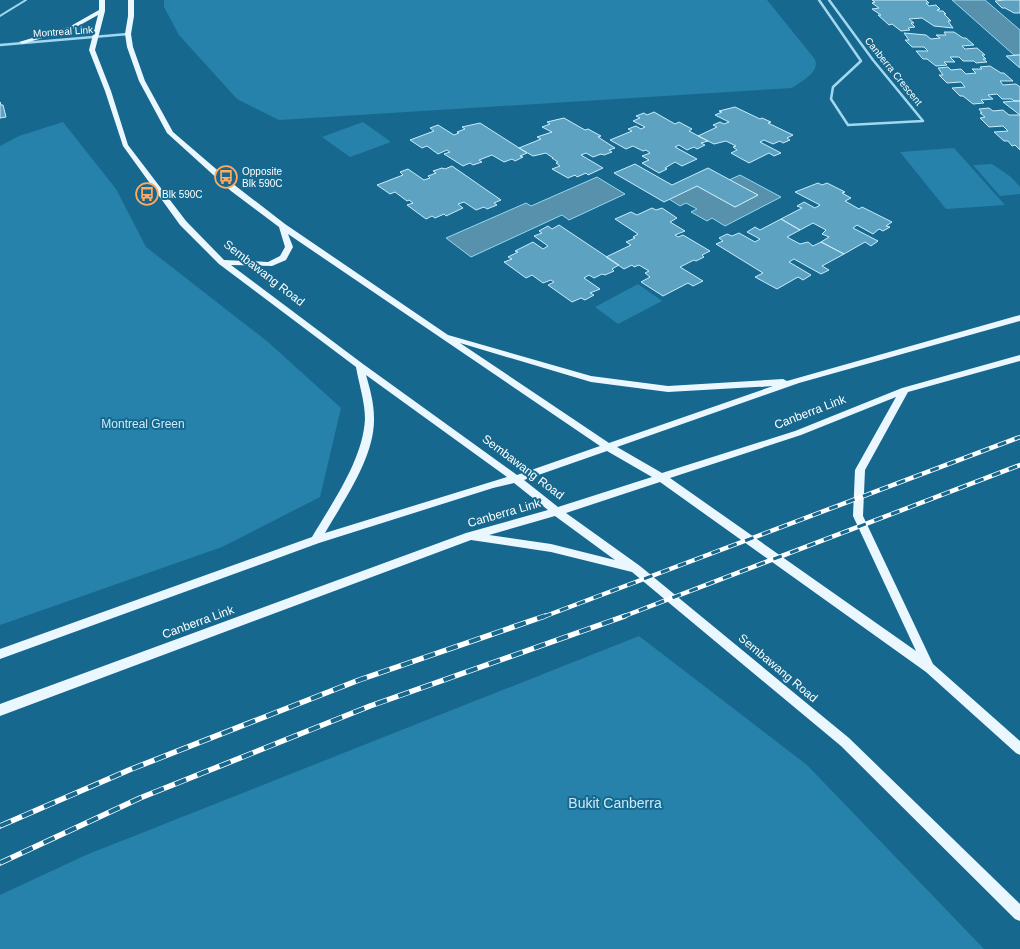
<svg xmlns="http://www.w3.org/2000/svg" width="1020" height="949" viewBox="0 0 1020 949" font-family="Helvetica,sans-serif">
<style>
.green{fill:#2682aa}
.water{fill:#5891ab;stroke:#94d7f2}
.building{fill:#5ea2c2;stroke:#c8ecfb}
.lines{fill:none;stroke-linecap:round;stroke-linejoin:round}
.service{stroke:#a2d8ef;stroke-width:2}
.minor{stroke:#a2d8ef;stroke-width:2.5}
.primary{fill:#eaf7ff;fill-rule:evenodd}
.rail-far1-casing{stroke:#fff;stroke-width:4.5}
.rail-casing{stroke:#fff;stroke-width:5.5}
.rail-far1{stroke:#17688e;stroke-width:3;stroke-dasharray:9;stroke-linecap:butt}
.rail{stroke:#17688e;stroke-width:4;stroke-dasharray:12;stroke-linecap:butt}
.labels{text-anchor:middle;stroke-width:4;stroke-linejoin:round;paint-order:stroke}
.far-street-label{font-size:10px;fill:#fff;stroke:#17688e}
.far-poi-label{font-size:10px;fill:#fff;stroke:#17688e;text-anchor:start}
.street-label{font-size:12px;fill:#fff;stroke:#17688e}
.park-label{font-size:12px;fill:#c8ecfb;stroke:#17688e}
.near-park-label{font-size:14px;fill:#c8ecfb;stroke:#17688e}
</style>
<rect width="100%" height="100%" fill="#17688e"/>
<path class="green" d="M164,0H767L814,58C822,71 802,81 792,88L279,120L237,99L179,35L164,7Z
M63,122L116,189L146,247L268,342L341,408L320,497L222,547L0,625V146L19,136Z
M363,122L391,142L350,157L322,137Z
M954,148L1005,205L946,209L900,152Z
M992,164L1011,177L1020,187V194L1000,196L973,165Z
M638,284L662,301L618,324L595,307Z
M639,636L807,765L984,949H0V895L86,855Z"/>
<path class="water" d="M952,0H985L1020,30V55H1014Z
M740,175L781,197L725,226L712,218L707,221L691,212L697,209L686,203L680,206L669,199L697,186L735,207L758,195L729,180Z
M597,177L625,194L569,220L562,215L471,257L446,238L526,203L531,206Z"/>
<path class="building" d="M872,0H926L929,3H926L929,6L936,5L940,9L937,10L939,11H943L946,14H944L951,21H948L953,28L934,26L922,18L909,19L914,23H911L915,27L908,28L910,30L901,31L892,24L889,25L878,15H881L872,9L879,8L872,3L875,2Z
M1005,0H1020V13H1014L1005,8H1002L995,1Z
M944,32H954L963,38H966L974,45L962,46L965,49L977,48L985,55H982L986,59H983L987,62L976,63L974,61H963L959,57H950L955,62H944L947,65L936,66L927,59H923L916,51H928L924,47H912L905,40H909L904,33L926,35L931,39L940,38L936,35H946Z
M1020,55V68L1006,56Z
M990,66L1001,73H1004L1013,81H1000L1003,85L1016,84L1020,87V101H1014L1012,99H1002L997,94L988,95L993,99L981,100L984,103L973,104L963,96H960L952,88L965,87L961,82L947,83L939,75H943L938,68L948,67L951,70L961,69L966,74L976,73L972,69H982L980,67Z
M1014,101H1020V115L1003,102Z
M0,102L1,105H3L6,117L0,118Z
M735,107L760,119L762,118L771,122L768,123L793,135L787,138L790,140L783,143L780,141L773,144L764,140L760,142L781,153L774,156L769,153L749,163L731,153L737,150L733,147L736,146L726,141L714,144L698,136L717,127L713,125L720,122L724,124L729,122L715,115L722,112L719,111Z
M989,108L993,111L1003,110L1009,115H1020V150L1015,145L1012,146L1008,141H1004L994,132L1008,131L1003,126L989,127L980,118L985,117L980,113H982L979,109Z
M654,112L675,124L679,122L692,129L689,131L708,141L701,143L705,145L697,149L694,147L687,150L679,145L675,147L697,159L682,166L675,162L665,168L667,169L659,173L642,163L649,160L642,156L650,153L646,150L643,151L633,146L626,149L610,140L632,131L628,129L636,126L641,129L645,127L633,121L640,118L636,116L644,113L647,115Z
M564,118L585,130L588,129L601,136L598,137L615,148L609,150L612,152L604,155L601,154L593,157L586,153L581,155L603,168L588,175L586,173L577,177L575,175L568,178L552,169L560,166L556,163L558,162L552,158H553L546,153L533,156L519,148L541,139L537,137L552,132L542,127L550,124L547,122Z
M480,123L527,153L520,156L523,157L515,161L512,159L504,162L492,155L479,160L482,162L473,165L470,163L463,166L444,154L450,152L447,150L438,154L427,146L422,148L410,140L434,131L430,128L438,125L454,135L459,133L457,132L465,129L462,127Z
M635,164L672,185L708,168L758,195L735,207L697,186L664,202L614,173Z
M452,166L501,200L494,203L497,205L487,209L484,207L476,210L464,202L458,204L463,208L446,216L444,214L435,218L432,216L426,219L407,205L413,203L409,200L407,201L395,192L390,194L377,185L403,175L400,172L408,169L424,180L430,178L428,176L436,173L433,171L442,168L445,169Z
M818,183L822,185L827,183L845,192L842,193L851,198L845,201L859,209L862,207L892,222L886,226L890,227L883,231L879,229L873,234L857,225L853,228L878,241L871,246L865,242L844,254L821,242L829,237L822,234L826,230L813,223L800,230L781,219L802,208L797,206L804,202L815,208L820,205L795,192Z
M652,208L656,210L662,208L677,218L670,222L685,231L675,235L678,237L683,235L710,251L702,255L704,257L696,261L694,260L680,267L703,281L693,286L688,283L663,296L641,282L650,277L645,273L649,271L639,265L634,267L632,265L624,269L606,257L631,245L626,242L635,238L633,237L638,234L615,219L631,212L637,215Z
M781,219L800,230L787,237L800,244L808,242L813,246L821,242L844,254L822,266L829,270L821,274L794,259L789,262L811,275L803,280L798,277L777,289L755,277L763,273L716,244L723,241L719,238L727,234L732,236L739,233L755,242L760,239L747,232L755,227L760,230Z
M559,225L619,265L612,269L614,271L605,275L602,274L594,278L589,275L584,278L600,289L590,293L594,295L585,300L581,298L572,302L548,285L554,282L551,280L543,283L532,275L526,278L504,262L512,259L508,257L518,252L515,251L533,242L543,249L548,246L534,236L542,233L539,231L548,226L552,229Z"/>
<g class="lines">
<path class="service" d="M0,16L26,0"/>
<path class="minor" d="M819,0L861,61L833,87L831,99L848,125L923,121L873,60L829,0
M0,45L128,34"/>
<path class="primary" d="M99,0H105V11L95,50L111,91L128,145L186,221L224,260L268,262L280,256L285,247L279,227L231,191L167,133L139,81L127,47L125,34L128,16V0H134V16L131,34L133,47L145,81L173,132L237,187L285,224L448,335L591,376L668,386L783,379L787,381L1020,315V321L799,383L617,447L662,473L795,431L902,388L1020,355V361L908,392L865,470L863,516L933,664L1020,741V755L1016,753L926,672L660,482L566,513L640,566L849,738L1020,904V921L1015,919L841,746L632,572L551,552L471,540L0,716V704L466,533L548,510L514,483L493,488L319,543L0,659V649L312,537C332,503 363,460 365,419C365,402 359,384 356,367L219,264L180,225L123,146L105,91L89,50L98,15L73,29L22,44L19,42L69,27L99,10ZM288,234L572,427L600,446L517,475L363,364L231,265L272,266L286,260L293,247ZM460,343L591,382L668,392L773,386L609,443ZM366,375L507,477L325,533C344,500 375,457 374,418C374,403 370,389 366,375ZM896,397L855,470L853,516L916,651L670,478L801,435ZM607,451L652,477L558,507L524,480ZM555,516L615,560L551,544L489,535Z"/>
<g class="rail-far1-casing">
<path id="rail-far1" d="M543,617L1020,437
M622,617L1020,465"/>
</g>
<g class="rail-casing">
<path id="rail" d="M0,826L129,770L359,680L545,616
M0,863L140,798L370,706L625,616"/>
</g>
<use href="#rail-far1" class="rail-far1"/>
<use href="#rail" class="rail"/>
</g>
<defs>
<g id="bus-ring" transform="scale(1.15)"><circle r="9.5" fill="#17688e" stroke="#ffaa60" stroke-width="1.5"/><path d="M-5-6H5V4H4V6H2V4H-2V6H-4V4H-5ZM-3.5-4V0h7V-4ZM-3.5 1.2v1.5H-2V1.2ZM2 1.2v1.5H3.5V1.2Z" fill="#ffaa60"/></g>
</defs>
<g fill-rule="evenodd">
<use href="#bus-ring" x="226" y="177"/>
<use href="#bus-ring" x="147" y="194"/>
</g>
<g class="labels">
<g class="far-street-label">
<text transform="translate(63 31) rotate(-4)" y="4">Montreal Link</text>
<text transform="translate(894 71) rotate(51)" y="4">Canberra Crescent</text>
</g>
<g class="far-poi-label">
<text x="242" y="175">Opposite<tspan x="242" dy="12">Blk 590C</tspan></text>
<text x="162" y="198">Blk 590C</text>
</g>
<g class="street-label">
<text transform="translate(264 273) rotate(38)" y="4">Sembawang Road</text>
<text transform="translate(810 412) rotate(-21)" y="4">Canberra Link</text>
<text transform="translate(523 467) rotate(37)" y="4">Sembawang Road</text>
<text transform="translate(504 513) rotate(-16)" y="4">Canberra Link</text>
<text transform="translate(198 622) rotate(-20)" y="4">Canberra Link</text>
<text transform="translate(778 668) rotate(40)" y="4">Sembawang Road</text>
</g>
<g class="park-label">
<text x="143" y="428">Montreal Green</text>
</g>
<g class="near-park-label">
<text x="615" y="808">Bukit Canberra</text>
</g>
</g>
</svg>
